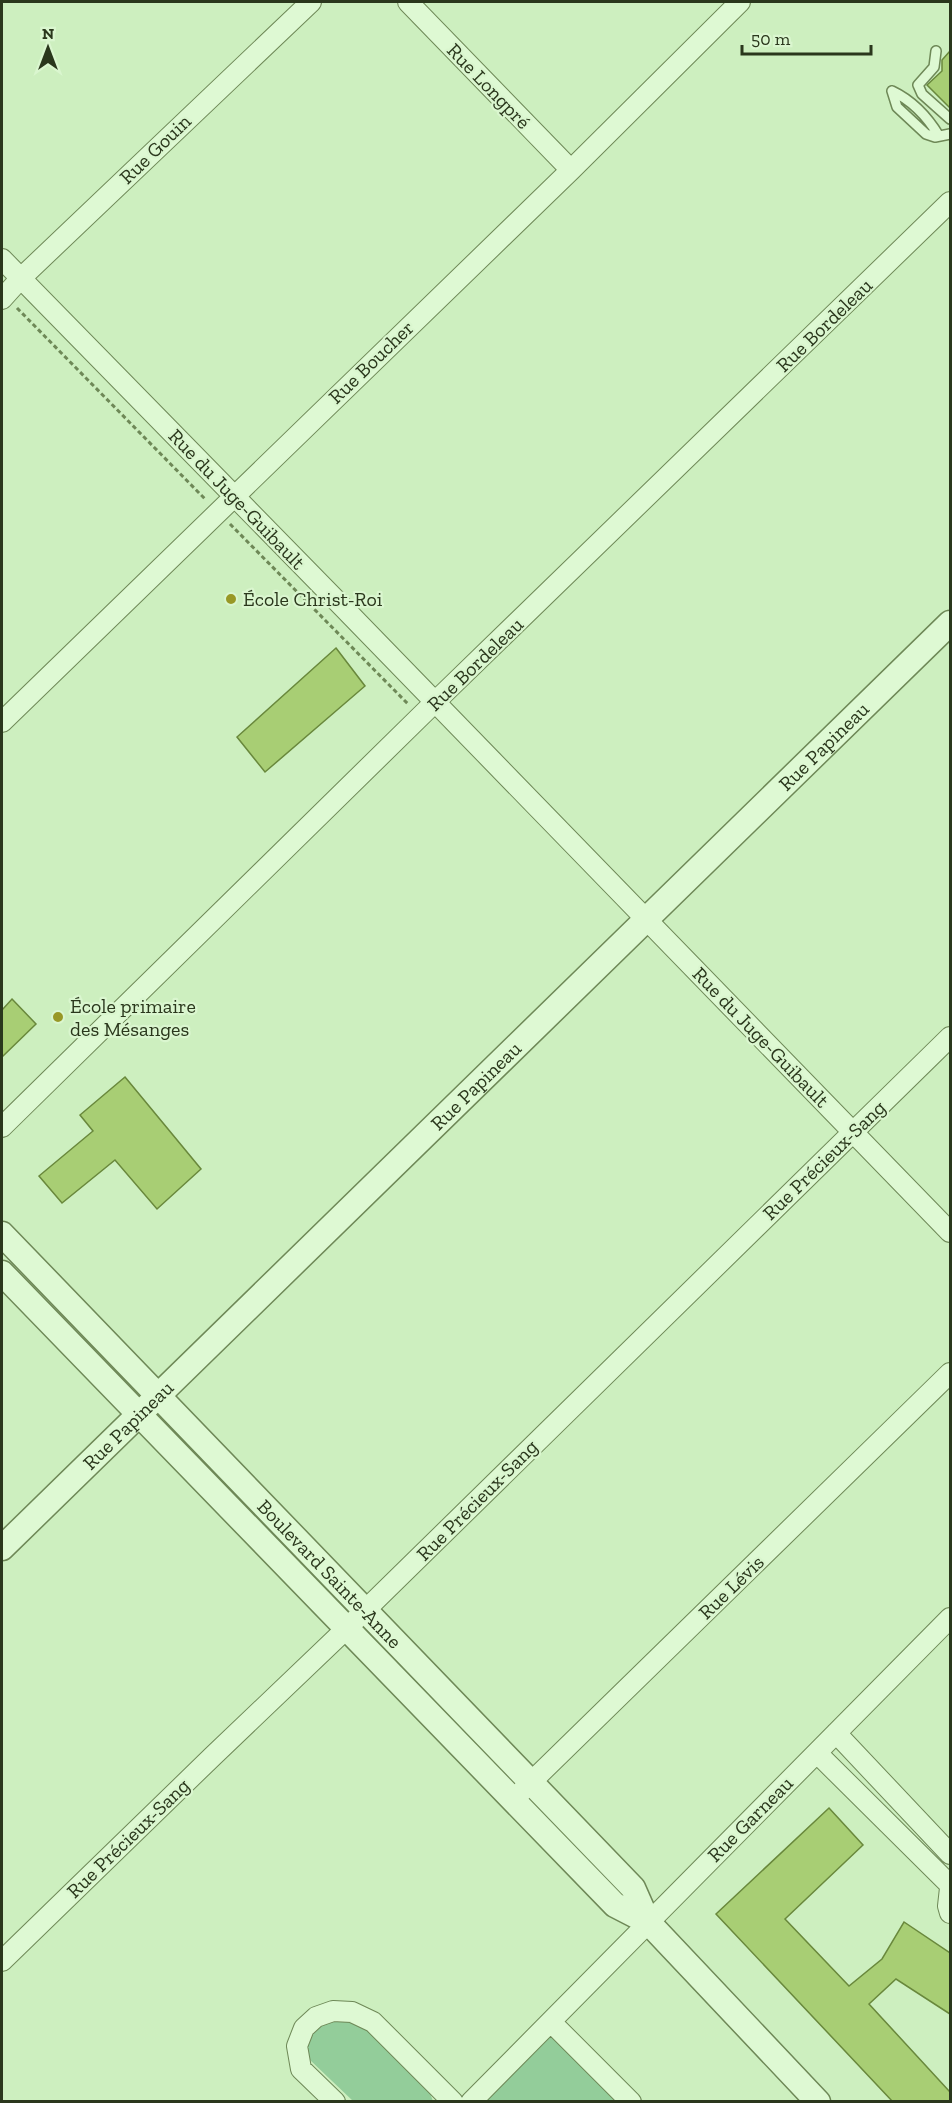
<svg xmlns="http://www.w3.org/2000/svg" width="952" height="2103" viewBox="0 0 952 2103" font-family="'Zilla Slab',serif">
<style>
.green{fill:#93cd9a}
.building{fill:#a8ce74;stroke:#69883c;stroke-width:1.5}
.lines{fill:none;stroke-linecap:round;stroke-linejoin:round}
.service-casing{stroke:#6e8857;stroke-width:12}
.minor-casing{stroke:#6e8857;stroke-width:22}
.tertiary-casing{stroke:#6e8857;stroke-width:27}
.path{stroke:#6e8857;stroke-width:3;stroke-dasharray:4.5 3;stroke-linecap:butt}
.service{stroke:#def9d3;stroke-width:9}
.minor{stroke:#def9d3;stroke-width:20}
.tertiary{stroke:#def9d3;stroke-width:24}
.poi-dot{fill:#989826;stroke:#daf6cf;stroke-width:2}
.labels{text-anchor:middle;stroke-width:4.5;stroke-linejoin:round;paint-order:stroke}
.street-label{font-size:20px;fill:#2a371c;stroke:#daf6cf}
.poi-label{font-size:20px;fill:#2a371c;stroke:#daf6cf;text-anchor:start}
</style>
<rect width="100%" height="100%" fill="#cdefbf"/>
<path class="green" d="M339,2018L363,2026L428,2088L433,2101H353L310,2060L306,2050L312,2033L323,2019Z
M550,2034L618,2102H481Z"/>
<path class="building" d="M950,51V108L927,85L942,71V60Z
M336,648L365,686L265,772L237,737Z
M12,999L36,1024L2,1057V1010Z
M125,1077L201,1169L157,1209L115,1160L62,1203L39,1176L93,1131L80,1115Z
M829,1808L863,1845L785,1919L849,1986L882,1959L904,1922L950,1953V2014L896,1979L869,2004L950,2092V2102H893L716,1914Z"/>
<g class="lines">
<g class="service-casing">
<path id="service" d="M936,51L934,67L918,85L922,94L950,119
M892,91L897,107L926,134L935,137L950,134
M892,91C913,101 927,116 939,136"/>
</g>
<g class="minor-casing">
<path id="minor" d="M408,2L571,170
M2,259L335,599L950,1232
M2,299L20,279L311,2
M2,722L571,170L740,2
M2,1127L435,702L950,202
M836,1733L950,1854
M817,1753L950,1885
M521,1792L950,1373
M950,1888L948,1906L950,1913
M2,1961L213,1756L346,1629L950,1037
M551,2022L631,2102
M335,2102L301,2069L297,2046L304,2028L316,2017L333,2011L352,2012L373,2022L453,2102
M471,2102L950,1618"/>
</g>
<g class="tertiary-casing">
<g id="tertiary">
<path id="s1" d="M2,1234L633,1888L648,1922"/>
<path d="M2,1273L615,1905L648,1922L818,2102"/>
<path id="s2" d="M2,1548L950,623"/>
</g>
</g>
<path class="path" d="M17,308L206,500
M230,524L409,705"/>
<use href="#service" class="service"/>
<use href="#minor" class="minor"/>
<use href="#tertiary" class="tertiary"/>
</g>
<g class="poi-dot">
<circle cx="231" cy="599" r="6"/>
<circle cx="58" cy="1017" r="6"/>
</g>
<g class="labels">
<g class="street-label">
<text transform="translate(489 86) rotate(46)" y="7">Rue Longpré</text>
<text transform="translate(155 149) rotate(-44)" y="7">Rue Gouin</text>
<text transform="translate(824 325) rotate(-44)" y="7">Rue Bordeleau</text>
<text transform="translate(371 362) rotate(-44)" y="7">Rue Boucher</text>
<text transform="translate(237 499) rotate(46)" y="7">Rue du Juge-Guibault</text>
<text transform="translate(475 664) rotate(-44)" y="7">Rue Bordeleau</text>
<text dy="7" stroke="none"><textPath href="#s2" startOffset="1148">Rue Papineau</textPath></text>
<text transform="translate(761 1037) rotate(46)" y="7">Rue du Juge-Guibault</text>
<text dy="7" stroke="none"><textPath href="#s2" startOffset="662">Rue Papineau</textPath></text>
<text transform="translate(824 1160) rotate(-44)" y="7">Rue Précieux-Sang</text>
<text dy="7" stroke="none"><textPath href="#s2" startOffset="176">Rue Papineau</textPath></text>
<text transform="translate(477 1500) rotate(-45)" y="7">Rue Précieux-Sang</text>
<text dy="7" stroke="none"><textPath href="#s1" startOffset="472">Boulevard Sainte-Anne</textPath></text>
<text transform="translate(731 1587) rotate(-44)" y="7">Rue Lévis</text>
<text transform="translate(750 1819) rotate(-45)" y="7">Rue Garneau</text>
<text transform="translate(128 1838) rotate(-44)" y="7">Rue Précieux-Sang</text>
</g>
<g class="poi-label">
<text x="243" y="606">École Christ-Roi</text>
<text x="70" y="1013">École primaire<tspan x="70" dy="23">des Mésanges</tspan></text>
</g>
</g>
<rect width="952" height="2103" fill="none" stroke="#2a371c" stroke-width="6"/>
<g transform="translate(48 48)" stroke="#daf6cf" stroke-width="4.5" paint-order="stroke">
<path d="M0-4.5L10 22L0 15L-10 22Z" fill="#2a371c"/>
<text y="-9" font-size="16" font-weight="bold" text-anchor="middle" fill="#2a371c">N</text>
</g>
<path d="M742 45v9h129v-9" fill="none" stroke="#2a371c" stroke-width="3"/>
<text x="751" y="45" font-size="18" fill="#2a371c" stroke="#daf6cf" stroke-width="4.5" paint-order="stroke">50 m</text>
</svg>
